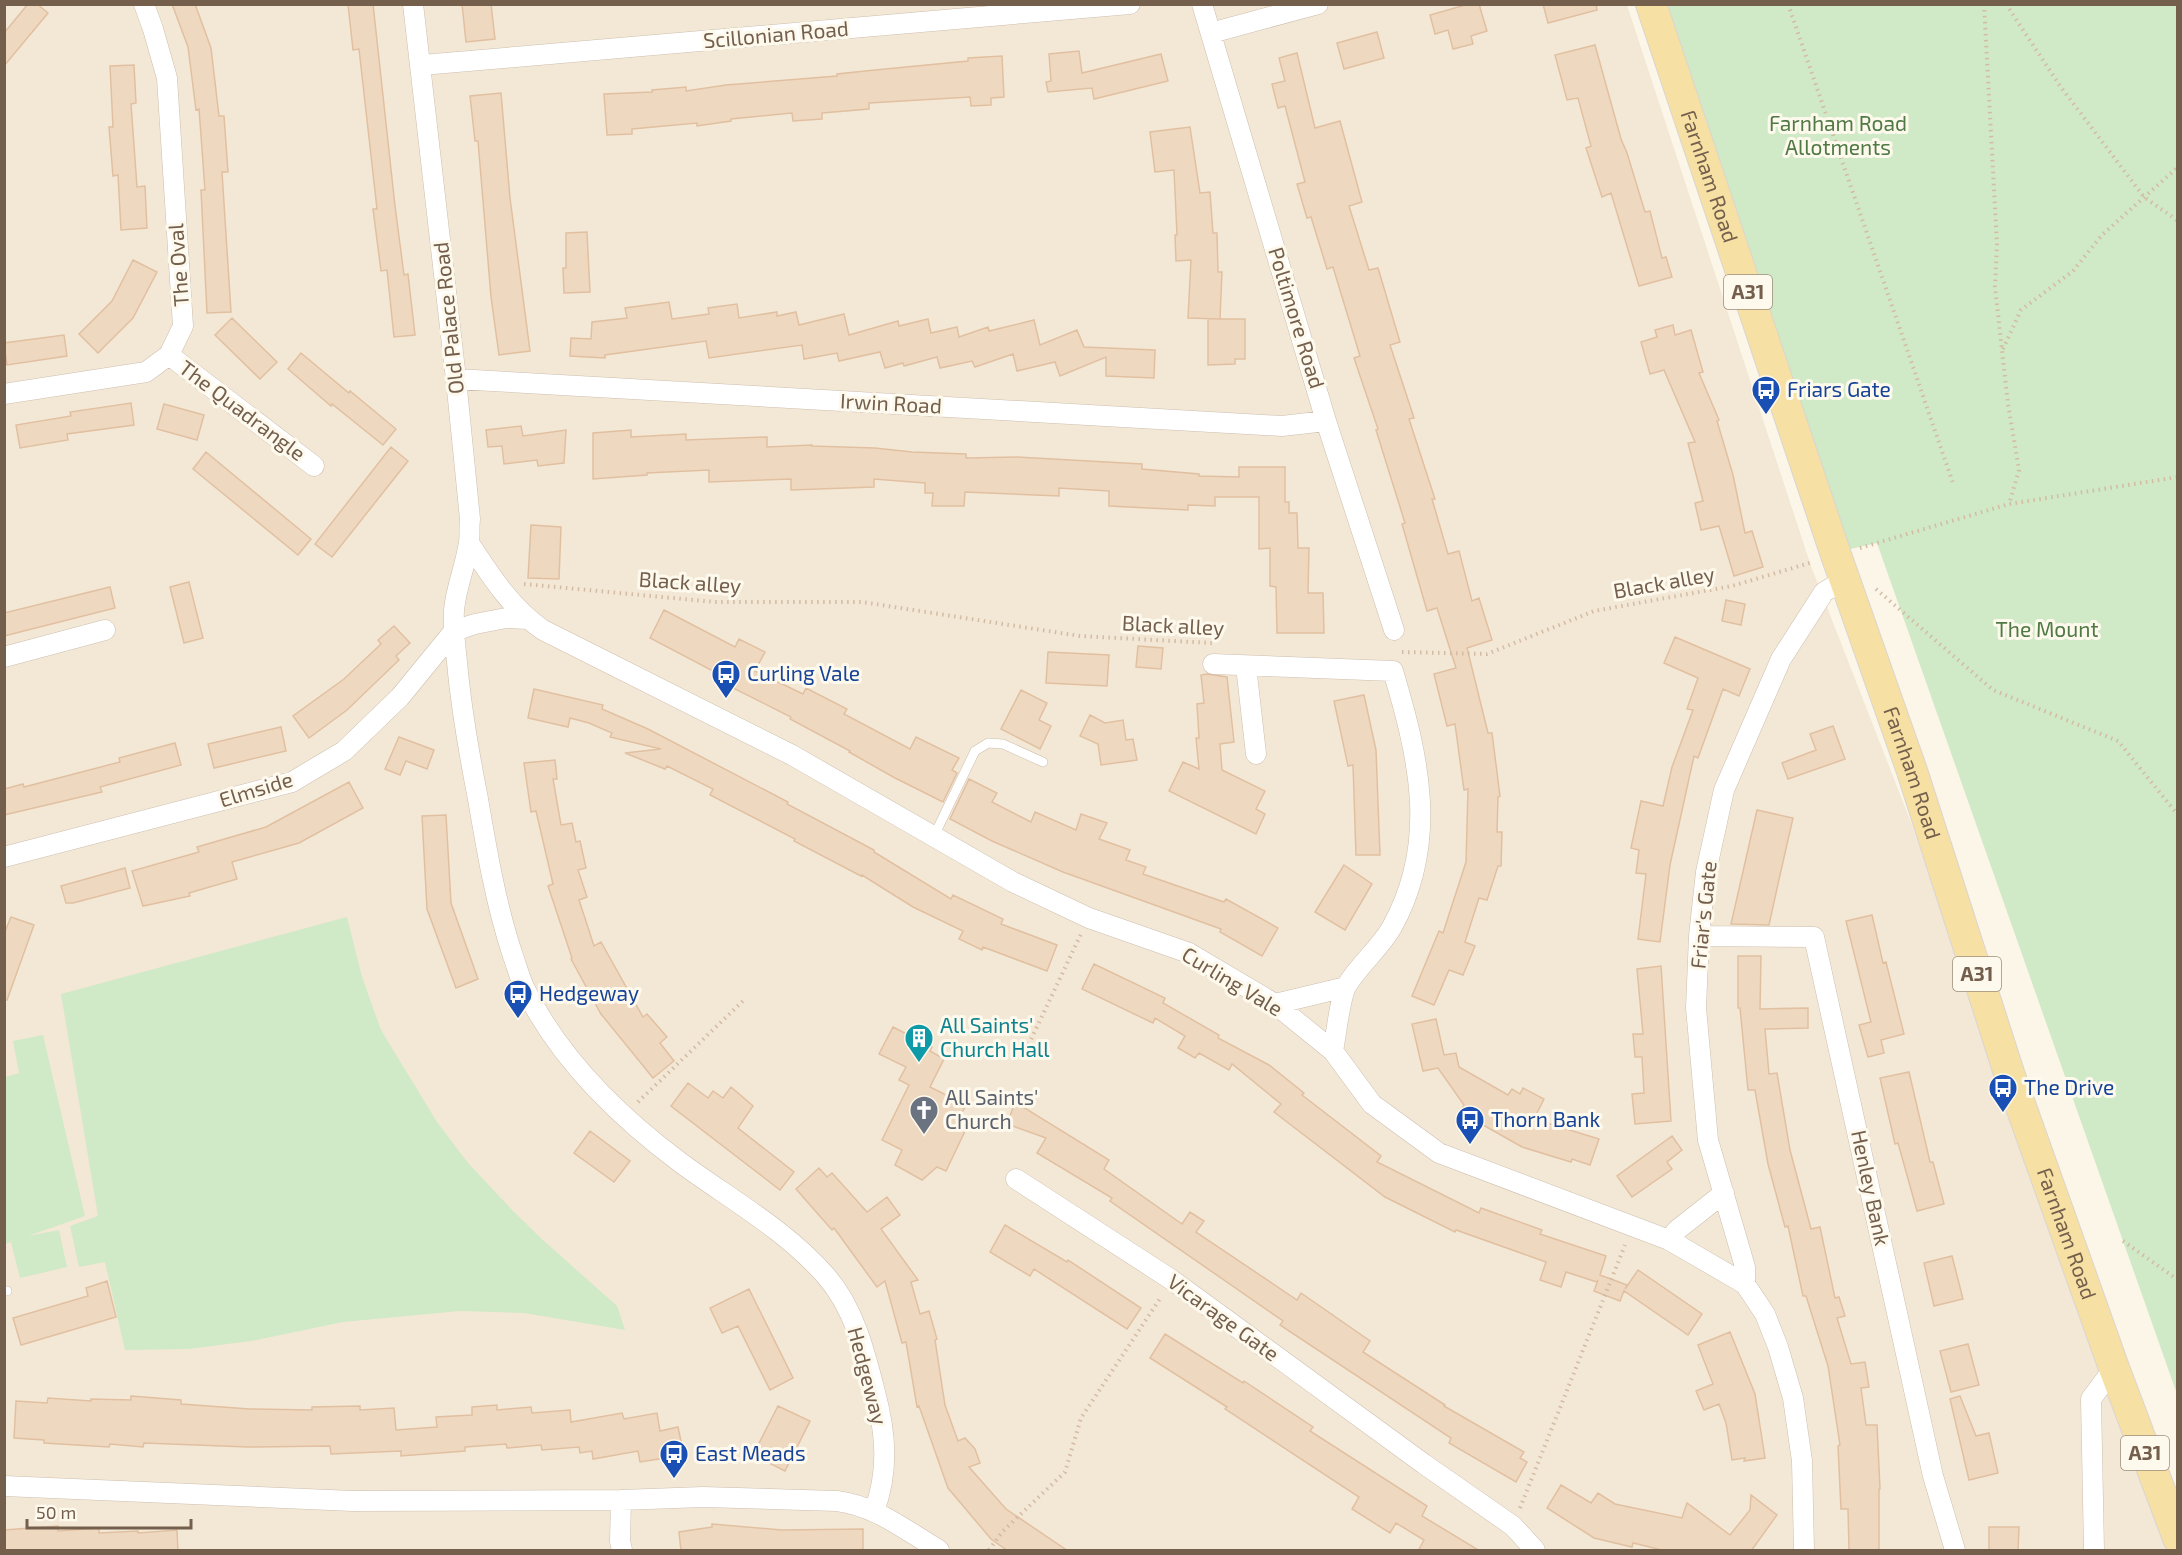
<svg xmlns="http://www.w3.org/2000/svg" width="2182" height="1555" viewBox="0 0 2182 1555" font-family="'Exo 2',sans-serif">
<style>
.residential{fill:#f3e8d6}
.green{fill:#d0e9c6}
.building{fill:#efd8c0;stroke:#e1c0a1;stroke-width:1.5}
.lines{fill:none;stroke-linecap:round;stroke-linejoin:round}
.lane-casing{stroke:#cdbeae;stroke-width:10}
.street-casing{stroke:#cdbeae;stroke-width:21}
.primary-casing{stroke:#dbd5d1;stroke-width:32}
.path{stroke:#d4bba3;stroke-width:4;stroke-dasharray:1.5 4.5;stroke-linecap:butt}
.lane{stroke:#fff;stroke-width:9}
.street{stroke:#fff;stroke-width:20}
.primary{stroke:#f6e0a3;stroke-width:30}
.labels{text-anchor:middle;stroke-width:6;stroke-linejoin:round;paint-order:stroke}
.shield{fill:#fef9ed;stroke:#9d8d7d;stroke-width:1.5}
.shield-label{font-size:20px;font-weight:bold;fill:#745f4d}
.street-label{font-size:21px;fill:#745f4d;stroke:#fef9ed}
.park-label{font-size:21px;fill:#4f7945;stroke:#fef9ed}
.transit-label{font-size:21px;fill:#164399;stroke:#fef9ed;text-anchor:start}
.culture-label{font-size:21px;fill:#0d838f;stroke:#fef9ed;text-anchor:start}
.worship-label{font-size:21px;fill:#5b616d;stroke:#fef9ed;text-anchor:start}
</style>
<rect width="100%" height="100%" fill="#fbf6e7"/>
<path class="residential" d="M5,5H1627L1811,566L1912,825L2063,1254L2173,1550H5Z"/>
<path class="green" d="M1660,5H2177V1394L1877,543L1842,551Z
M347,917L362,977L381,1030L437,1122L468,1163L512,1210L544,1241L617,1306L625,1330L524,1313L460,1311L343,1322L251,1341L189,1349L125,1350L105,1262L79,1267L70,1226L98,1216L61,994Z
M43,1035L85,1216L28,1236L59,1230L67,1267L20,1278L11,1242L5,1244V1077L19,1073L13,1041Z"/>
<path class="building" d="M28,4H37L48,13L4,66V33Z
M172,4H195L211,48L219,116H224L228,172H222L231,312L207,313L201,190H205L199,109L196,110L188,47Z
M348,4H373L395,206L404,275L408,274L415,335L394,337L387,270L381,271L373,209H377L359,49L353,50Z
M462,4H491L495,39L466,42Z
M1469,4H1479L1487,31L1471,36L1473,44L1453,49L1448,30L1435,34L1430,15Z
M1543,4H1596L1597,10L1548,23Z
M1377,32L1384,58L1344,69L1337,43Z
M1595,45L1621,139L1627,153L1645,212L1650,211L1662,258L1666,257L1672,277L1639,286L1611,193L1602,197L1586,148L1591,146L1578,98L1567,100L1555,55Z
M1079,51L1082,73L1161,54L1168,81L1094,99L1092,88L1048,92L1046,82L1051,81L1049,54Z
M1297,53L1315,128L1340,121L1362,202L1349,206L1369,270L1378,268L1400,342L1390,345L1414,418L1409,419L1435,499H1432L1448,554L1459,551L1472,601L1479,598L1492,640L1467,648L1488,733H1492L1500,796L1498,797L1497,832H1502L1501,866H1498L1487,900L1479,898L1465,942L1475,946L1463,975L1449,970L1434,1005L1412,996L1439,931L1443,933L1466,862L1468,789L1464,790L1455,724L1447,726L1434,674L1456,668L1437,608L1427,611L1402,524L1405,523L1376,430L1378,429L1354,358L1360,356L1333,267L1327,269L1311,217L1307,218L1297,184L1305,182L1285,106L1278,108L1272,84L1285,81L1279,58Z
M1002,56L1004,97L991,98V105L971,106L970,97L869,103V109L822,113V119L793,121L792,113L731,119V121L697,126V123L632,129V134L607,135L604,94L652,92V90L686,87V91L726,85L837,76V74L875,70L968,61V58Z
M134,65L136,103L131,104L137,187L145,186L147,228L121,230L118,175L113,176L109,127H113L110,66Z
M501,93L510,198L530,351L499,355L491,297L478,141H475L470,96Z
M1190,127L1200,193L1210,192L1213,233H1217L1218,272H1222L1220,319L1188,318L1191,260L1176,261L1175,235H1177L1174,170L1155,172L1150,132Z
M587,232L590,292L564,293L563,268H566V233Z
M133,260L157,272L133,318L98,353L79,334L112,301Z
M669,302L672,319L709,314L708,308L737,304L739,318L777,312V316L796,312L799,325L844,314L849,335L898,321L899,326L928,319L931,333L957,327L959,337L988,327L989,331L1034,320L1040,345L1077,330L1084,347L1155,350L1154,378L1106,376V357L1060,376L1055,362L1017,371L1013,354L975,367L972,361L940,368L937,357L904,366L903,363L885,368L880,352L839,361L837,353L804,359L802,345L709,358L706,341L605,355V358L570,356L571,338L591,339L592,322L627,318L625,308Z
M232,318L277,362L260,379L215,335Z
M1208,319H1245V359H1235V364L1208,365Z
M1673,325L1675,335L1691,330L1703,372L1699,373L1719,420L1717,421L1733,475L1745,533L1752,531L1763,567L1734,576L1719,526L1701,530L1695,503L1703,501L1688,443L1695,442L1664,370L1650,374L1641,342L1657,337L1655,330Z
M64,335L67,356L7,365L4,343Z
M301,353L349,393L350,391L396,429L383,445L332,404L331,406L288,369Z
M131,403L134,425L67,434L68,440L20,448L16,425L71,416L70,412Z
M164,404L204,415L197,440L157,429Z
M521,426L523,436L566,430L564,463L538,466L537,460L504,464L502,446L488,447L486,430Z
M631,430V437L686,434V440L767,437V447L812,445V446L875,448L912,452L966,454V458L1017,457L1142,464V469L1199,474V476L1239,477V467H1285V502H1289V513H1297L1298,548H1309L1308,593H1323L1324,633H1277L1276,587L1270,586V548L1259,549V497H1215V506L1188,505V510L1109,506V491L1059,488V496L965,492L964,506H932L933,493H925V483L874,479V487L791,490V479L709,482V470L647,473V475L593,479V433Z
M391,447L408,461L332,557L315,544Z
M206,452L311,539L298,555L193,469Z
M531,525L561,527L559,579L528,578Z
M189,582L203,638L184,643L170,587Z
M110,587L115,608L4,636V613Z
M1726,600L1745,604L1741,625L1722,621Z
M664,610L735,647L739,639L765,652L755,671L803,694L806,688L847,709L844,714L910,749L916,737L959,758L952,770L957,773L943,802L895,778L849,752L850,751L790,719L791,717L731,687L734,682L650,638Z
M394,626L410,643L396,656L399,660L347,710L309,738L293,716L344,679L381,644L378,640Z
M1675,637L1750,669L1739,696L1723,689L1698,758L1694,756L1670,865L1660,942L1638,939L1646,874L1636,873L1639,850L1631,848L1641,801L1663,806L1672,767L1693,710L1687,709L1698,678L1664,663Z
M1138,646L1163,648L1161,669L1136,667Z
M1048,652L1109,655L1107,686L1046,683Z
M1207,674L1227,677L1234,742L1220,744L1222,770L1265,791L1256,809L1265,814L1256,834L1169,791L1183,762L1199,769L1196,738H1199L1197,704L1204,703L1201,675Z
M534,689L603,705L602,709L648,729L788,802L787,804L874,850V852L951,899L953,895L1003,919L1001,924L1057,945L1047,971L983,947L982,950L959,939L963,931L913,907L862,875L861,876L794,841L795,839L710,795L713,789L667,766L665,769L625,753L661,749L610,737L612,733L589,723L570,718L568,727L528,718Z
M1021,690L1047,703L1039,720L1051,726L1040,749L1001,729Z
M1364,695L1376,750L1380,855H1356L1353,765L1348,766L1334,701Z
M1090,715L1105,723L1123,720L1126,740L1133,739L1137,760L1101,765L1098,744L1080,736Z
M1833,726L1845,759L1788,779L1782,763L1816,750L1810,734Z
M281,727L286,751L214,768L208,744Z
M399,737L434,750L427,769L406,761L400,775L385,769Z
M175,743L181,765L100,787L102,792L4,815V789L23,784L24,787L120,762L119,758Z
M555,760L557,779H553L561,825L572,823L576,842L580,841L586,868L578,870L587,897L579,900L594,946L601,942L643,1017L647,1014L667,1037L660,1043L674,1061L653,1078L601,1014L571,959L572,958L548,886L553,884L536,811L531,812L524,763Z
M969,779L997,793L992,802L1031,822L1035,812L1076,830L1081,814L1107,823L1099,839L1130,850L1126,860L1146,867L1143,874L1224,902L1226,899L1278,928L1262,956L1220,932L1221,929L1063,872L992,841L950,819Z
M349,782L363,808L299,843L232,862L237,879L189,893L190,896L143,906L132,871L199,852L197,847L266,827Z
M1757,810L1793,818L1780,875L1769,925L1731,924Z
M446,815L451,903L478,979L456,988L427,909L422,816Z
M1344,865L1372,884L1345,930L1315,912Z
M125,868L130,888L73,903H66L61,886Z
M1872,915L1883,963L1886,962L1904,1034L1881,1040L1884,1053L1868,1057L1859,1025L1871,1022L1846,921Z
M11,917L34,925L7,1000L4,999V934Z
M1738,956H1761L1760,1009L1808,1008V1028L1765,1029L1769,1074L1777,1073L1790,1150L1811,1229L1820,1227L1835,1298L1839,1297L1845,1316L1837,1318L1851,1364L1865,1362L1869,1387L1861,1388L1866,1425H1877L1880,1489H1879V1551H1849L1848,1509H1841L1838,1446L1840,1445L1828,1366L1806,1296H1803L1788,1226L1785,1227L1768,1164L1755,1090H1748L1740,1008H1738Z
M1094,964L1165,998L1163,1003L1219,1035L1218,1038L1269,1065L1304,1093L1302,1095L1381,1156L1377,1162L1479,1213L1481,1208L1542,1230L1540,1234L1606,1256L1600,1275L1627,1285L1625,1289L1638,1270L1702,1314L1688,1335L1624,1291L1620,1301L1594,1291L1598,1280L1597,1282L1566,1272L1561,1287L1540,1280L1546,1262L1456,1230L1455,1232L1385,1197L1274,1112L1281,1104L1232,1064L1229,1070L1199,1053L1195,1058L1178,1048L1185,1036L1155,1018L1153,1023L1082,989Z
M1661,966L1671,1121L1635,1124L1632,1094L1644,1093L1642,1057H1635L1633,1034H1643L1637,969Z
M1436,1019L1444,1055L1456,1053L1459,1067L1508,1095L1512,1089L1520,1094L1523,1088L1544,1099L1534,1119L1599,1139L1590,1165L1572,1159L1571,1162L1522,1147L1460,1112L1464,1105L1438,1068L1423,1071L1412,1024Z
M893,1027L932,1047L930,1051L944,1059L930,1087L966,1105L956,1124L966,1129L946,1171L937,1167L922,1180L895,1165L902,1150L882,1140L909,1085L899,1080L906,1067L879,1054Z
M1909,1072L1930,1162H1933L1944,1204L1917,1211L1898,1143L1895,1144L1880,1078Z
M688,1083L708,1098L713,1091L723,1098L731,1087L753,1106L738,1128L794,1172L780,1190L671,1106Z
M1015,1102L1109,1160L1104,1169L1182,1224L1190,1212L1204,1221L1196,1232L1297,1300L1301,1293L1370,1341L1363,1352L1445,1405L1444,1406L1524,1452L1520,1458L1527,1462L1516,1482L1449,1443L1451,1438L1280,1325L1283,1321L1110,1201L1112,1198L1037,1153L1046,1138L1007,1124Z
M590,1131L630,1161L614,1182L574,1153Z
M1672,1136L1682,1150L1667,1162L1672,1169L1632,1197L1617,1176Z
M819,1168L827,1177L832,1173L867,1212L887,1197L900,1215L881,1229L918,1280L911,1282L920,1314L929,1311L937,1339L935,1340L945,1405L958,1441L965,1438L975,1449L980,1463L969,1467L1006,1509L1068,1551H1008L991,1539L948,1488L919,1406L917,1407L906,1342L902,1343L885,1281L877,1287L834,1228L832,1230L796,1189Z
M1005,1225L1067,1262L1068,1260L1141,1308L1127,1329L1034,1269L1030,1276L990,1252Z
M1952,1256L1963,1299L1934,1306L1924,1263Z
M107,1281L116,1317L21,1345L13,1318L88,1296L86,1288Z
M749,1289L793,1378L770,1390L738,1326L722,1333L710,1308Z
M1730,1332L1755,1394L1765,1458L1744,1461L1745,1458L1732,1460L1726,1423L1719,1404L1704,1410L1696,1391L1713,1384L1698,1345Z
M1165,1334L1243,1383L1244,1381L1313,1427L1310,1431L1427,1506L1422,1516L1480,1551H1418L1424,1540L1396,1523L1390,1533L1352,1509L1359,1497L1225,1409L1227,1407L1150,1358Z
M1968,1344L1979,1385L1951,1392L1940,1351Z
M131,1396L181,1400V1404L250,1409L312,1410V1407L360,1406V1410L394,1408L396,1430L437,1427L436,1417L472,1415V1407L497,1405V1410L531,1407L532,1413L570,1410L571,1422L622,1413L624,1419L657,1413L660,1431L678,1427L682,1446L664,1450L665,1458L640,1462L638,1451L593,1459L592,1451L580,1453L579,1447L542,1450L541,1445L507,1448L506,1444L465,1447V1451L401,1456V1451L331,1454L330,1446L248,1447L144,1443L143,1447L110,1444L109,1447L44,1443V1440L14,1438L16,1401L47,1403L48,1398L91,1401V1399L131,1400Z
M1960,1396L1976,1436L1989,1433L1998,1473L1969,1480L1950,1399Z
M778,1406L810,1421L785,1471L753,1455Z
M1561,1485L1591,1503L1598,1493L1615,1504L1682,1518L1687,1503L1730,1535L1750,1510L1751,1495L1777,1515L1751,1551H1666L1633,1543L1632,1547L1594,1538L1547,1508Z
M712,1524L782,1530L863,1529V1551H681L679,1532L712,1527Z
M58,1526V1531L99,1528V1533L138,1531V1533L177,1530L178,1551H4V1530Z
M1989,1527H2019L2018,1551H1989Z"/>
<g class="lines">
<g class="lane-casing">
<path id="lane" d="M934,836L975,751L988,743L1003,744L1043,762
M4,1291H7"/>
</g>
<g class="street-casing">
<path id="street" d="M413,4L456,379L470,519C469,527 470,535 469,542C466,565 456,587 454,610C453,627 455,645 457,662C461,708 469,753 478,799C487,852 496,905 513,956C517,967 520,979 525,989C560,1060 618,1116 681,1163C730,1199 786,1230 826,1276C854,1308 865,1352 875,1392C886,1433 889,1472 874,1511
M1202,4L1326,421L1394,630
M1211,33L1318,4
M422,65L1130,4
M169,355L314,466
M456,379L1282,426L1326,421
M4,394L146,372L169,355L183,326L167,78L153,29L144,4
M469,543C490,575 511,608 543,630L792,755L1013,882L1089,918L1189,953L1275,1004L1333,1051L1372,1104L1439,1153L1669,1240L1745,1284L1765,1314L1778,1347L1793,1398L1802,1461L1804,1550
M4,657L105,630
M1213,664L1393,671C1419,758 1439,842 1392,927C1380,948 1360,964 1347,985C1340,996 1336,1036 1333,1051
M1246,666L1256,754
M4,857L292,782L344,751L400,697L454,631L475,624L506,618L527,619
M1699,936L1814,937L1933,1476L1955,1550
M1275,1004L1346,987
M1016,1179L1172,1280L1424,1464L1513,1526L1535,1550
M1669,1240L1677,1230L1724,1193
M1745,1284V1267L1708,1140L1696,1008L1699,936L1706,872L1724,790L1781,659L1824,592L1846,579
M4,1486L353,1501L621,1500L703,1497L837,1501C876,1506 905,1530 939,1550
M621,1500L620,1541L622,1550
M2094,1550L2091,1399L2114,1368"/>
</g>
<g class="primary-casing">
<g id="primary">
<path id="s1" d="M1651,4L1836,555L1912,771L2009,1073L2114,1368L2178,1538"/>
</g>
</g>
<path class="path" d="M1788,4L1954,486
M1984,4L1997,244L1995,287L2008,404L2019,470L2009,504
M2006,4L2060,86L2144,197L2178,221
M2003,349L2021,310L2073,271L2102,235L2178,167
M1860,548L2009,504L2178,477
M524,584L715,602H862L1080,636L1212,643
M1876,589L1993,690L2118,741L2178,815
M1402,652L1487,654L1594,611L1732,586L1813,562
M1026,1050L1081,934
M638,1102L745,999
M2123,1241L2178,1280
M1520,1508L1625,1245
M989,1550L1003,1531L1065,1472L1081,1418L1161,1297"/>
<use href="#lane" class="lane"/>
<use href="#street" class="street"/>
<use href="#primary" class="primary"/>
</g>
<defs>
<g id="bus-pin" transform="scale(1.5)"><path d="M0 17L-7.5 6A9.5 9.5 0 1 1 7.5 6Z" fill="#1a4fb4" stroke="#fef9ed"/><path d="M-5-6H5V4H4V6H2V4H-2V6H-4V4H-5ZM-3.5-4V0h7V-4ZM-3.5 1.2v1.5H-2V1.2ZM2 1.2v1.5H3.5V1.2Z" fill="#fff"/></g>
<g id="building-pin" transform="scale(1.5)"><path d="M0 17L-7.5 6A9.5 9.5 0 1 1 7.5 6Z" fill="#0f9aa8" stroke="#fef9ed"/><path d="M-4-6H4V6H1V3H-1V6H-4ZM-2.5-4.3h1.7v1.8h-1.7ZM.8-4.3h1.7v1.8H.8ZM-2.5-1h1.7V.8h-1.7ZM.8-1h1.7V.8H.8Z" fill="#fff"/></g>
<g id="church-pin" transform="scale(1.5)"><path d="M0 17L-7.5 6A9.5 9.5 0 1 1 7.5 6Z" fill="#6b7280" stroke="#fef9ed"/><path d="M-1.2-6h2.4v3.5h3.3v2.4h-3.3V6h-2.4V-.1h-3.3v-2.4h3.3Z" fill="#fff"/></g>
</defs>
<g fill-rule="evenodd">
<use href="#bus-pin" x="1766" y="390"/>
<use href="#bus-pin" x="726" y="674"/>
<use href="#bus-pin" x="518" y="994"/>
<use href="#building-pin" x="919" y="1038"/>
<use href="#bus-pin" x="2003" y="1088"/>
<use href="#church-pin" x="924" y="1110"/>
<use href="#bus-pin" x="1470" y="1120"/>
<use href="#bus-pin" x="674" y="1454"/>
</g>
<g class="labels">
<g class="shield">
<rect x="1724" y="275" width="48" height="34" rx="4.5"/>
<rect x="1953" y="957" width="48" height="34" rx="4.5"/>
<rect x="2121" y="1436" width="48" height="34" rx="4.5"/>
</g>
<g class="shield-label">
<text x="1748" y="299">A31</text>
<text x="1977" y="981">A31</text>
<text x="2145" y="1460">A31</text>
</g>
<g class="street-label">
<text transform="translate(776 35) rotate(-5)" y="7">Scillonian Road</text>
<text dy="7" stroke="none"><textPath href="#s1" startOffset="182">Farnham Road</textPath></text>
<text transform="translate(179 265) rotate(-94)" y="7">The Oval</text>
<text transform="translate(449 318) rotate(-96)" y="7">Old Palace Road</text>
<text transform="translate(1296 318) rotate(73)" y="7">Poltimore Road</text>
<text transform="translate(891 404) rotate(3)" y="7">Irwin Road</text>
<text transform="translate(242 411) rotate(37)" y="7">The Quadrangle</text>
<text transform="translate(690 583) rotate(4)" y="7">Black alley</text>
<text transform="translate(1664 583) rotate(-10)" y="7">Black alley</text>
<text transform="translate(1173 626) rotate(3)" y="7">Black alley</text>
<text dy="7" stroke="none"><textPath href="#s1" startOffset="812">Farnham Road</textPath></text>
<text transform="translate(256 790) rotate(-17)" y="7">Elmside</text>
<text transform="translate(1704 915) rotate(-84)" y="7">Friar's Gate</text>
<text transform="translate(1232 982) rotate(31)" y="7">Curling Vale</text>
<text transform="translate(1870 1188) rotate(78)" y="7">Henley Bank</text>
<text dy="7" stroke="none"><textPath href="#s1" startOffset="1298">Farnham Road</textPath></text>
<text transform="translate(1223 1318) rotate(36)" y="7">Vicarage Gate</text>
<text transform="translate(867 1376) rotate(75)" y="7">Hedgeway</text>
</g>
<g class="park-label">
<text x="1838" y="131">Farnham Road<tspan x="1838" dy="24">Allotments</tspan></text>
<text x="2047" y="637">The Mount</text>
</g>
<g class="transit-label">
<text x="1787" y="397">Friars Gate</text>
<text x="747" y="681">Curling Vale</text>
<text x="539" y="1001">Hedgeway</text>
<text x="2024" y="1095">The Drive</text>
<text x="1491" y="1127">Thorn Bank</text>
<text x="695" y="1461">East Meads</text>
</g>
<g class="culture-label">
<text x="940" y="1033">All Saints'<tspan x="940" dy="24">Church Hall</tspan></text>
</g>
<g class="worship-label">
<text x="945" y="1105">All Saints'<tspan x="945" dy="24">Church</tspan></text>
</g>
</g>
<rect width="2182" height="1555" fill="none" stroke="#745f4d" stroke-width="12"/>
<path d="M27 1519v9h164v-9" fill="none" stroke="#745f4d" stroke-width="3"/>
<text x="36" y="1519" font-size="18" fill="#745f4d" stroke="#fef9ed" stroke-width="4.5" paint-order="stroke">50 m</text>
</svg>
